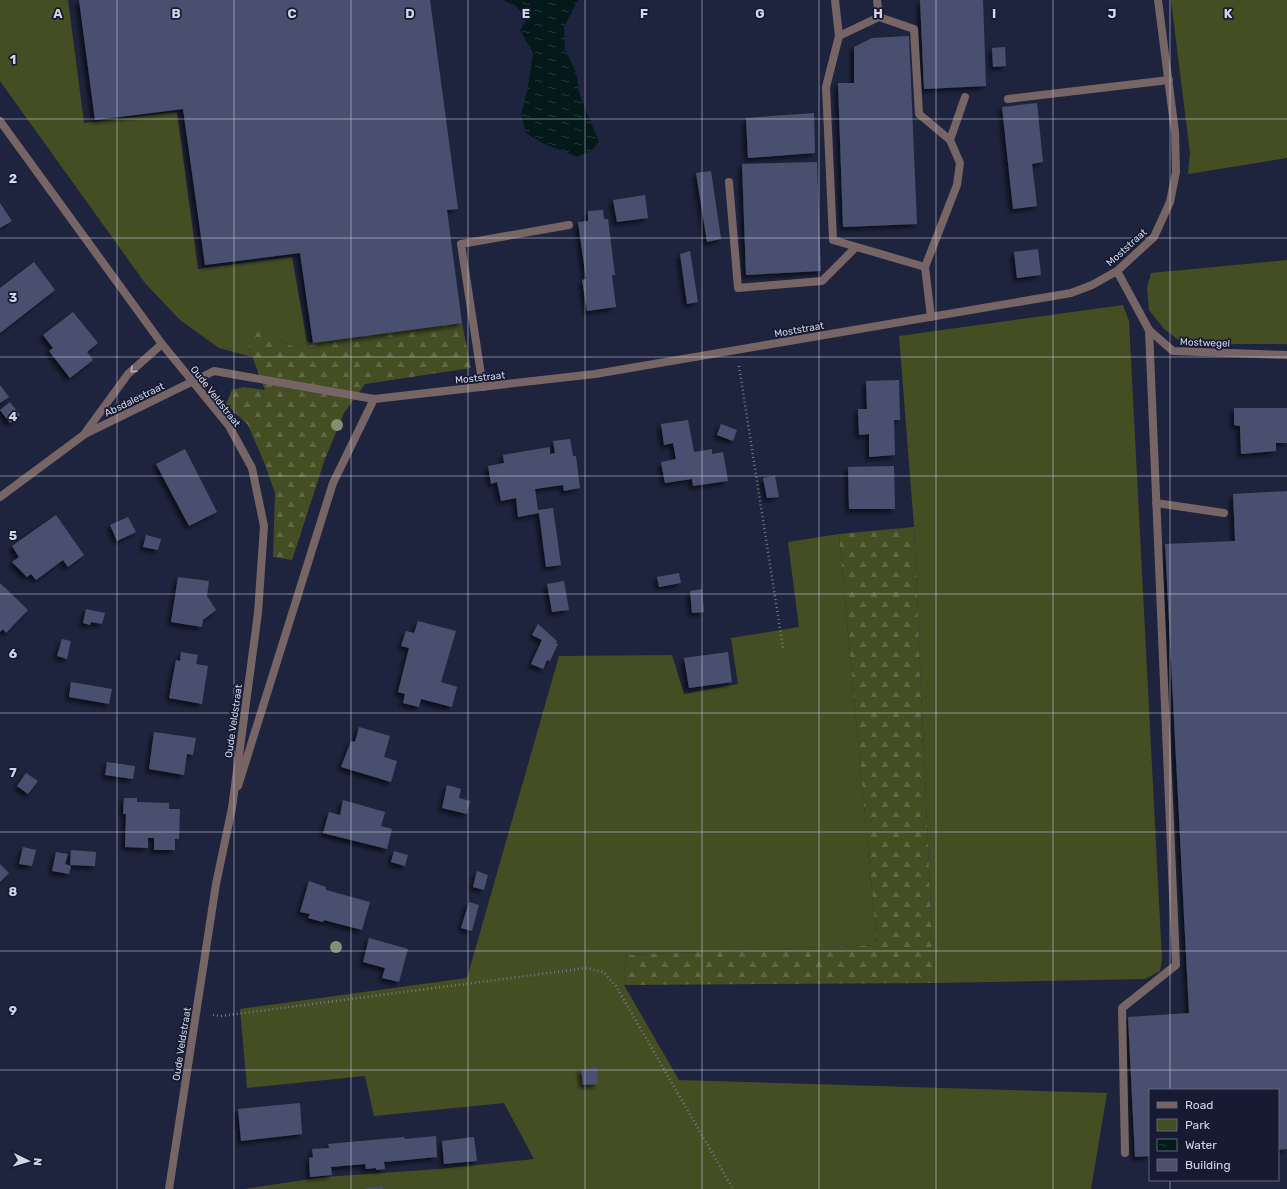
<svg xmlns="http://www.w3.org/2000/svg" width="1287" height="1189" viewBox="0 0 1287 1189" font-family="Rubik,sans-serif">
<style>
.green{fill:#454e23}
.forest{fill:url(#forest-firs)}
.water{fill:url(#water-ripples)}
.building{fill:#4a506e;filter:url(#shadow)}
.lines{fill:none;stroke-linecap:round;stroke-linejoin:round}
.path{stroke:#73788d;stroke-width:2.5;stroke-dasharray:1 3;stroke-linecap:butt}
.service{stroke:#776566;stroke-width:8}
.minor{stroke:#776566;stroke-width:8}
.tree{fill:#828f70}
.oneway{stroke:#b6b4c0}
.grid{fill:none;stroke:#d1d6e7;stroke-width:1;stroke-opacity:0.55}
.labels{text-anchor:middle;stroke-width:3.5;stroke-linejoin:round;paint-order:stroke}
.street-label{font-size:10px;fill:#d1d6e7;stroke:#161a33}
.grid-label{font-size:13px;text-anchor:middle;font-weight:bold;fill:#d1d6e7;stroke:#161a33;stroke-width:3.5;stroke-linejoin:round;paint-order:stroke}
</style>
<defs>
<pattern id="forest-firs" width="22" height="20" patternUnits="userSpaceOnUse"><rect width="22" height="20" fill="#454e23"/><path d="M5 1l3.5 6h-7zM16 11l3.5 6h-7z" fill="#5f6743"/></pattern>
<pattern id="water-ripples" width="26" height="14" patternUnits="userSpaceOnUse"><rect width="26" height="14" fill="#03191a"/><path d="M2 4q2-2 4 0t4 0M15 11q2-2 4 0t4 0" fill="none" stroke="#273a3b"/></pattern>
<filter id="shadow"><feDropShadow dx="-3.5" dy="3.5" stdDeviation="2" flood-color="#0009"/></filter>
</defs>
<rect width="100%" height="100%" fill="#1f243e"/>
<path class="green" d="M0,0H68L84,123L177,112L198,269L292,257L307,342L297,348L281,341L263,330L249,348L252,357L219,348L180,320L145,283L0,81Z
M1171,0H1287V158L1188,174L1190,153Z
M1287,260V344H1184L1164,329L1149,310L1147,288L1151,273Z
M1123,305L1129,321L1162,960L1160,971L1145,979L934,983L914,527L899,336Z
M839,534L877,945L627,955L624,985L679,1080L1107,1093L1091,1189H244L324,1177L439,1169L534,1159L504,1103L374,1116L365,1076L247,1088L240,1009L467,978L559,656L672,655L684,694L738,684L731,638L799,627L788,542Z"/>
<path class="forest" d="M462,323L471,368L365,384L344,413L325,459L292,560L273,557L275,493L264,462L248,425L226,404L232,390L244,387L265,390L249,348V334L263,330L281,341L297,348L307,342L313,343Z
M914,527L934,983L624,985L627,955L877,945L839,534Z"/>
<path class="water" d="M504,0H578L564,27L565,50L576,72L580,96L599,142L591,151L577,157L542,143L526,133L521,115L528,87L533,53L520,30L527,19L515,5L506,2Z"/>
<path class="building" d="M79,0H430L458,209L447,210L462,323L313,343L300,253L205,265L183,109L95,120Z
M920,0H983L986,86L924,89Z
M909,36L917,224L843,227L838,83H854V47L872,38Z
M1005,47L1006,66L993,67L992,48Z
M1037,103L1043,162L1032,164L1037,206L1013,209L1002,107Z
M814,113L815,153L748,158L746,118Z
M817,162L821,271L746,275L742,164Z
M711,171L721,239L707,242L696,173Z
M645,195L648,218L617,222L613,200Z
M0,203L12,221L0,228Z
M603,210L604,219H608L615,275H612L616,307L587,311L582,280L586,279L578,222L588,221V211Z
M1038,249L1041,275L1017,278L1014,252Z
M690,251L698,302L687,304L680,254Z
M34,262L55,290L0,333V288Z
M73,312L98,343L87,352L93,360L70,378L49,351L53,348L43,335Z
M899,380L900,420H894L895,455L869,457V434L859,435L858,409H867L866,381Z
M0,385L9,397L0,403Z
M10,402L20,415L10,423L0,410Z
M1234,408H1287V443H1276V451L1241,454L1240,426L1234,425Z
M688,420L694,452L712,449V454L723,452L728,481L693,486L692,479L665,483L661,462L676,459L673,443L664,445L661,424Z
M721,424L737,430L733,441L717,435Z
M570,439L573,456H576L580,488L564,491L563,485L535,489L538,510L553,508L561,565L546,567L539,513L518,517L516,498L501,501L497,482L491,484L488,466L504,463L503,455L550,447V454L555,453L553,441Z
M185,449L217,512L189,526L156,464Z
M894,466L895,509H849L848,467Z
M775,476L779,497L767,498L763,478Z
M1287,491V1149L1278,1150V1090H1150V1156L1135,1157L1128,1017L1189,1013L1165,544L1235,541L1233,494Z
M56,515L84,555L68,567L63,560L36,580L31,574L27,577L12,562L19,557L12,546Z
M128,517L136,532L117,541L110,525Z
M146,535L161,539L158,550L143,547Z
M679,573L681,583L659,587L657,577Z
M178,577L209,581L207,596L216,610L203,620L202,627L171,622Z
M564,581L569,610L552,612L547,584Z
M0,583L28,610L6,633L3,629L0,632Z
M702,589L704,612L692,613L690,591Z
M86,609L105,613L102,624L91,622L90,625L83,623Z
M418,621L456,631L441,682L457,687L452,707L421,699L419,707L403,703L405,694L398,692L409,648L401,646L406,631L414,633Z
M538,624L557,641L556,644H558L550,661L547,660L543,669L531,664L542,640L532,635Z
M62,639L71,641L67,659L57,656Z
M181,652L198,655L196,664L208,666L202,704L169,698L176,660L180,661Z
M728,652L732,682L689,688L684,658Z
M71,682L112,689L109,704L69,697Z
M359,727L390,736L384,757L397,761L391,782L341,767L351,741L355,742Z
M154,732L196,738L193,755L187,754L184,775L149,769Z
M107,762L135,766L133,779L105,775Z
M26,773L38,781L28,794L17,786Z
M447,785L461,789L459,798L470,801L467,814L442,808Z
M124,798H137V802L169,803V809H180L179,839H175V850H154V838H148V848L125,847L126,814H123Z
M343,800L385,812L381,826L392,829L387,849L323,833L329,812L340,815Z
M23,847L36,850L32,866L19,864Z
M71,850L96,852L95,866L70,865Z
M394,851L408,855L405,866L391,862Z
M56,852L68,854L65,864L71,866L69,874L52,871Z
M0,864L9,873L0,882Z
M477,871L488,875L484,890L473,887Z
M309,881L326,887V890L370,902L362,930L324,920L323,922L308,918L310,914L300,912Z
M469,902L479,905L472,931L461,928Z
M369,938L408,949L399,982L382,978L385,968L363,962Z
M597,1068L598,1084L583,1085L581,1069Z
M300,1103L302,1134L241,1141L238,1109Z
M436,1136L437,1157L384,1162L385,1169L376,1170V1168L366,1169L365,1164L331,1167L332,1175L310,1177L309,1158L313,1157L312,1149L329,1148L328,1144L404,1137L405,1139Z
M474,1137L477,1161L444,1164L442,1141Z
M383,1186V1189H365V1188Z"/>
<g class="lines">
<path class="path" d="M739,366L783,648
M213,1015L221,1016L587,968L603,972L616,986L733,1189"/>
<path class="service" d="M835,0L839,36L826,87L833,240L925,267
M879,17L914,29L919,114L950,140
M839,36L879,17L877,0
M1008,99L1169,80
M729,182L738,288L822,281L856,247
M931,317L925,267L957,185L960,163L950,140L965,97
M483,387L461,244L569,225
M1156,503L1224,513
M1125,1153L1122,1008L1176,965L1149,330"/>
<path class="minor" d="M0,121L162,344L229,426L252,468L264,526L258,613L232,808L216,884L169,1189
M1117,271L1149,330L1173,351L1287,355
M85,433L128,374L162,344
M0,497L85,434L214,371L374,399L595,374L1071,293L1092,285L1117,271L1154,237L1170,202L1176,172L1175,132L1158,0
M238,786L333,483L374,399"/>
</g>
<g class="tree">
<circle cx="337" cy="425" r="6"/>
<circle cx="336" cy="947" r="6"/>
</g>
<defs><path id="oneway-chevron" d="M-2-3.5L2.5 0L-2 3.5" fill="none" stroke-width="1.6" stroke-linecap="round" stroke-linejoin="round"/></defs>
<use class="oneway" href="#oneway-chevron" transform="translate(133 370) rotate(138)"/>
<path class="grid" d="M117,0V1189M234,0V1189M351,0V1189M468,0V1189M585,0V1189M702,0V1189M819,0V1189M936,0V1189M1053,0V1189M1170,0V1090M0,119H1287M0,238H1287M0,357H1287M0,476H1287M0,594H1287M0,713H1287M0,832H1287M0,951H1287M0,1070H1287M1170,1180V1189"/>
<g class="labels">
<g class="street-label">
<text transform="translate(1126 247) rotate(-42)" y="4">Moststraat</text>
<text transform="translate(799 329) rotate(-10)" y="4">Moststraat</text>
<text transform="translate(1205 342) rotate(2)" y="4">Mostwegel</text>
<text transform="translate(480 377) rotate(-6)" y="4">Moststraat</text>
<text transform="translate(216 396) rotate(52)" y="4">Oude Veldstraat</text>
<text transform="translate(134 399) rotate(-26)" y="4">Absdalestraat</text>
<text transform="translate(233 721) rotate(-82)" y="4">Oude Veldstraat</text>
<text transform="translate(181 1044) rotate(-81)" y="4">Oude Veldstraat</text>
</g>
</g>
<g class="grid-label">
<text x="58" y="18">A</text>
<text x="176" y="18">B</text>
<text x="292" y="18">C</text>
<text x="410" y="18">D</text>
<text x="526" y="18">E</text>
<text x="644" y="18">F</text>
<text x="760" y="18">G</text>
<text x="878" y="18">H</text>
<text x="994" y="18">I</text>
<text x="1112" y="18">J</text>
<text x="1228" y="18">K</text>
<text x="13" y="64">1</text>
<text x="13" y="183">2</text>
<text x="13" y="302">3</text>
<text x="13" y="421">4</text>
<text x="13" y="540">5</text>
<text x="13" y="658">6</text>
<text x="13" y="777">7</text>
<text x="13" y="896">8</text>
<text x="13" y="1015">9</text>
</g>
<rect x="1149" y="1089" width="130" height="92" fill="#161a33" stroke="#61657b"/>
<rect x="1157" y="1102" width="20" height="6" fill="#776566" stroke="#61657b"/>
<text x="1185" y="1109" font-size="12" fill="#d1d6e7">Road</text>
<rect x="1157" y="1119" width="20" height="12" fill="#454e23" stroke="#61657b"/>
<text x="1185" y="1129" font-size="12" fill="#d1d6e7">Park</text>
<rect x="1157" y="1139" width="20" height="12" fill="url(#water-ripples)" stroke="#61657b"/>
<text x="1185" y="1149" font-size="12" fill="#d1d6e7">Water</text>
<rect x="1157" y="1159" width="20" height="12" fill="#4a506e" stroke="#61657b"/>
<text x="1185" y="1169" font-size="12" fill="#d1d6e7">Building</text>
<g transform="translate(28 1161) rotate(95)" stroke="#161a33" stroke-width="3" paint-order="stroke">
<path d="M0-3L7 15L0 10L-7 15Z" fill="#d1d6e7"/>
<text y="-6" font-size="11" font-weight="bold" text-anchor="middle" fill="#d1d6e7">N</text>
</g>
</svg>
